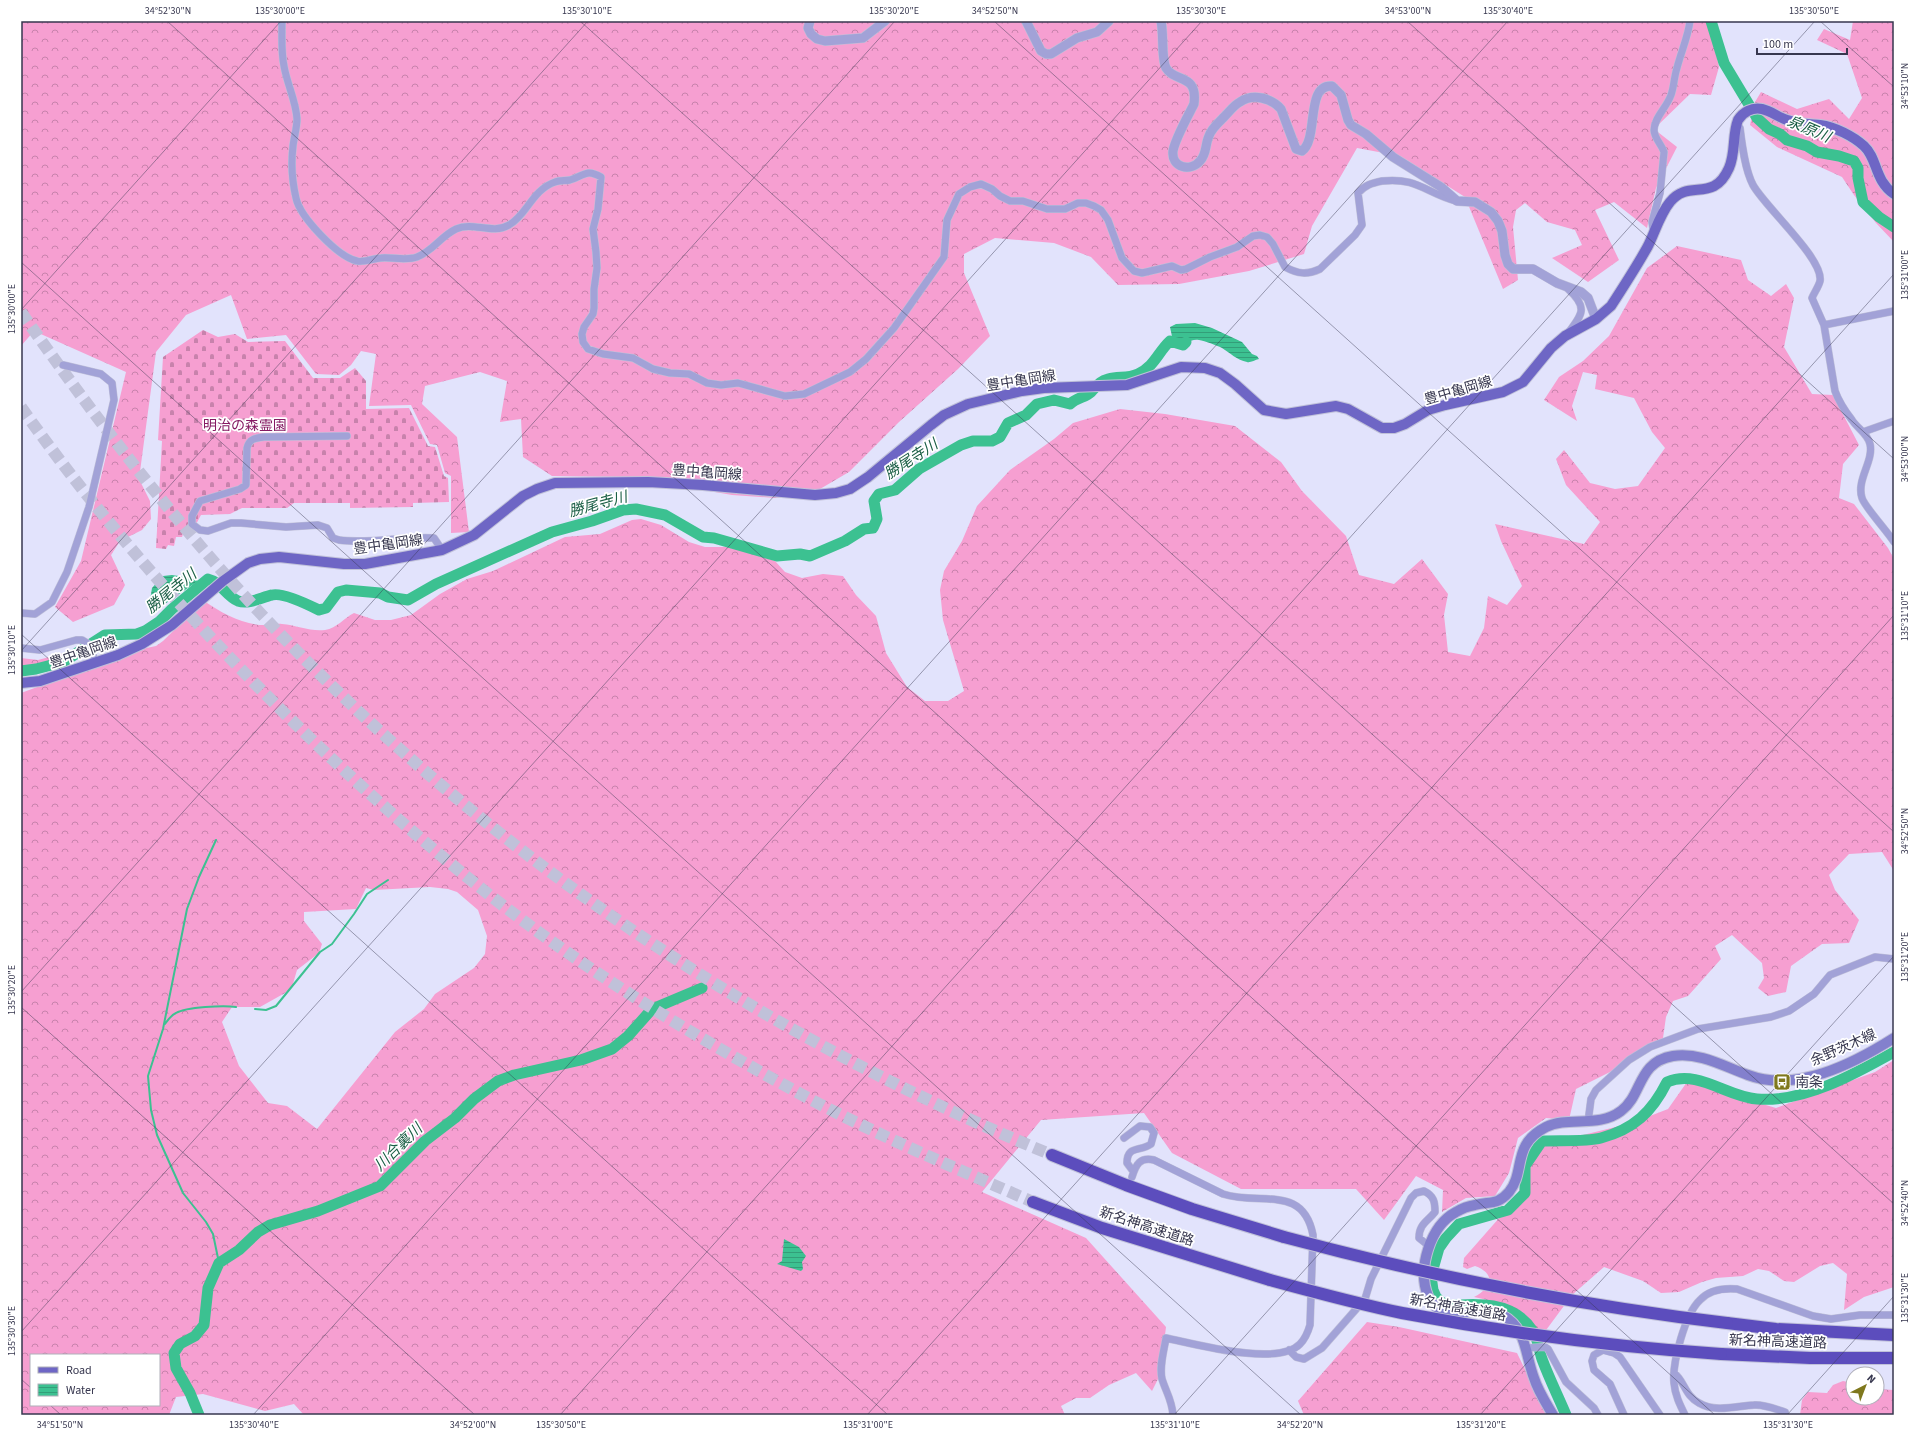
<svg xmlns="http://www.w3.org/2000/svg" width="1915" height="1436" viewBox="0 0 1915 1436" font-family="'Source Sans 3','Noto Sans JP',sans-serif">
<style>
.forest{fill:url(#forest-crowns);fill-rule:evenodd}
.cemetery{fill:url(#cemetery-stones)}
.water{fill:url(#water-rules)}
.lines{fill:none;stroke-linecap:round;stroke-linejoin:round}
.stream{stroke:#3cc191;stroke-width:2}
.river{stroke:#3cc191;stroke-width:11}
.motorway-tunnel{stroke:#c0c1d9;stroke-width:12;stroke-dasharray:12 6;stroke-linecap:butt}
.minor-casing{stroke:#c0c1d9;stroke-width:8}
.tertiary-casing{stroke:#c0c1d9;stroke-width:10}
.secondary-casing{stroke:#c0c1d9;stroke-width:12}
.primary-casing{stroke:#c0c1d9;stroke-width:12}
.motorway-casing{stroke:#c0c1d9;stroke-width:14}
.minor{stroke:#a2a2d7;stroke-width:7}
.tertiary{stroke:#a2a2d7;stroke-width:9}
.secondary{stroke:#8380cd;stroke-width:10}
.primary{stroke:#6e66c5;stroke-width:10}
.motorway{stroke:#5c4dbd;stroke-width:12}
.motorway-bridge-casing{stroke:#c0c1d9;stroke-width:14;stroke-linecap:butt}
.motorway-bridge{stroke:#5c4dbd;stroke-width:12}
.ticks{fill:none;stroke:#37374f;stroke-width:1;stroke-opacity:0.45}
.labels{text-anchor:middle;stroke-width:3.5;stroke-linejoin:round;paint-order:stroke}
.street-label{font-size:14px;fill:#37374f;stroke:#fff}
.park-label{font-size:14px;fill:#851a63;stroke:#fff}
.poi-label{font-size:14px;fill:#37374f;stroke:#fff;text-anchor:start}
.water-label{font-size:15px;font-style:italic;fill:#1a5e45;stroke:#fff}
.neatline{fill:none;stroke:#37374f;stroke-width:1.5}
.ticks-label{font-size:10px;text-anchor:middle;fill:#37374f}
</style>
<defs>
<pattern id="forest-crowns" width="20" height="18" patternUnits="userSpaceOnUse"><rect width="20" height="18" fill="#f69fd1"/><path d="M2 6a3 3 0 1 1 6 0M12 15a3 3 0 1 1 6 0" fill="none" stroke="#c882ac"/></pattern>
<pattern id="cemetery-stones" width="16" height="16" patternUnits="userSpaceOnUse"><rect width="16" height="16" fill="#f69fd1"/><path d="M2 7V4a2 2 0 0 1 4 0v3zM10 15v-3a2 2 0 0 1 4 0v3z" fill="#c882ac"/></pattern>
<pattern id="water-rules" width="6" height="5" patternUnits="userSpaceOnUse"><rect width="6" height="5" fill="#3cc191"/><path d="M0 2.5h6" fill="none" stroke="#339e79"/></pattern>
</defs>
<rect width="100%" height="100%" fill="#e2e3fc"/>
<path class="forest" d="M21,21H1709L1719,67L1711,95L1690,94L1654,129L1677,147L1656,188L1647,228L1614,202L1595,210L1619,260L1588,282L1552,258L1582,245L1575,230L1547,222L1525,203L1516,210L1513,227L1518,280L1503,289L1465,197L1400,156L1357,148L1312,226L1304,254L1249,271L1179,284L1118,285L1091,257L1054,243L995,238L964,254V273L990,336L958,369L899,422L849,472L820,489L775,498L732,495L630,477L552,476L523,457L521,419L500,422L507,381L480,372L425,386L422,404L457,437L469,532L451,533V476L445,473L437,445L430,444L411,405L369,406L376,354L361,351L351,365L339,375L316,374L286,335L247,339L231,295L186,315L156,352L139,479L150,501L151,519L142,530L120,541L111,555L125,585L114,605L73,622L55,607L81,561L126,372L34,331L21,346Z
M1853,21H1894V242L1876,223L1854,195L1842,177L1777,147L1750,125L1755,102L1761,92L1797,109L1829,99L1849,119L1862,98L1847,54L1817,40L1824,29L1850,40Z
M1677,246L1741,260L1748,280L1771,296L1786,284L1794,298L1784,347L1812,394L1833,395L1859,445L1843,464L1839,498L1854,504L1888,548L1894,559V871L1882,852L1849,854L1829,875L1835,890L1859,920L1849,943L1822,944L1791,966L1786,992L1768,996L1758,988L1764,978L1762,963L1732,935L1715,946L1721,959L1688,996L1673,1001L1666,1017L1663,1038L1618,1068L1576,1089L1569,1120L1546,1118L1518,1138L1509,1173L1495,1196L1466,1198L1442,1212L1443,1190L1416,1176L1384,1220L1356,1189H1241L1172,1153L1144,1113L1041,1120L982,1192L1086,1238L1166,1327L1160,1375L1152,1391L1136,1373L1109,1385L1090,1398H1076L1061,1406L1065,1415H304L294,1404L265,1411L203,1394L176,1397L169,1415H21V693L137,650L156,646L163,641L204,601C222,613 244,626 267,625C272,625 277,623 282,624C296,625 311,632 325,630C337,628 344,618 354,613L375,620H391L411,615L440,594L467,579L493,571L565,537L600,534L632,520L641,519L661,525L689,542L705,547H727L758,555L775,561L785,572L802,578L823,574L843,576L856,595L876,616L886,653L907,687L925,701H948L964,691L943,620L940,590L944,571L962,541L977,506L1010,470L1054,439L1073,423L1120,409L1165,414L1235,426L1281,462L1302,491L1346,536L1359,575L1394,584L1422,559L1448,594L1444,615L1448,652L1470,656L1484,628L1488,596L1507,605L1522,586L1501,541L1495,524L1584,544L1600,522L1566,485L1556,459L1564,450L1590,483L1615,489L1638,486L1665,448L1652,432L1634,398L1595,389L1597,375L1583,372L1572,406L1577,421L1544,400L1559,377L1583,361L1609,336L1647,268ZM430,887L448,889L457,892L478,910L487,936L485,954L474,968L435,994L424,1009L395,1032L317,1129L287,1106L268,1103L239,1066L222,1022L232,1007H260L285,993L292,987L297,970L319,953L322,944L304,921V912L356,909L366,888L374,890ZM31,1355H159V1405H31Z
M64,653L66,657C51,664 38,667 21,666V658L38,660Z
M1894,1060V1287L1864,1297L1844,1310L1847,1274L1833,1263L1820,1266L1794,1282L1784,1281L1769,1271L1758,1269L1743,1276L1716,1278L1702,1282L1679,1292L1661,1293L1643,1281L1604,1267L1572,1295L1538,1341C1537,1336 1536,1328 1532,1324C1518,1305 1495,1302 1474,1297C1491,1288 1497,1274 1475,1266L1467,1269L1463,1267L1464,1258L1500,1217L1518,1193L1529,1166L1546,1144L1632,1123L1668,1109L1687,1082L1776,1108L1875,1072Z
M1367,1322L1399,1327L1517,1353L1547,1415H1304L1298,1401Z
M1843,1381L1853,1383V1398H1877V1389L1894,1390V1415H1800L1802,1400L1808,1392L1827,1393L1833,1385Z"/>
<path class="cemetery" d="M203,330L218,337L235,334L248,342L285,341L313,378H340L355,368L366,381V409L409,408L428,446L435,447L444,476L448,478L449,502L413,503V507L350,508V503H294L287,508H242L230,514L201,515L194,528H185L182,537H176L174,546L168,545L166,549L156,548L162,441L158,440L163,357Z"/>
<path class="water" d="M1195,323L1212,328L1242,342L1252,354L1257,356L1259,359C1255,360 1250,363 1247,362C1237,360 1230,353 1222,348C1216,345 1205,341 1199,340C1186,338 1187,351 1173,341L1170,327L1176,324Z
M172,575L192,578L198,581L156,610V601L150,600L152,588L163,576Z
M784,1239L799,1247L806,1256L802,1262L803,1269L801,1271L777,1264L782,1261Z"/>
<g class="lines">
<path class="stream" d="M216,840L199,877L187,909L163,1029L148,1076L151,1110L157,1135L183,1193L206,1222L213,1234L219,1263
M255,1009L266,1010L276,1006L320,952L332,944L354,914L367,894L388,880
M165,1024C168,1020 171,1015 176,1013C186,1007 224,1005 236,1007"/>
<path class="river" d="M1711,21L1724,63L1757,118L1769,129L1780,134L1787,140L1807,146L1817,152L1839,156L1854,161L1858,168V178L1863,202L1879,217L1894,227
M21,671L36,669L63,662L105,635L137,634L145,631L160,621L172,609L208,579C221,582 226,596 238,601C249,605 262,597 272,595C283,592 309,605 319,610L326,608L338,592L346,590L380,593L388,597L408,600L436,584L552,532L592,521L623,510L636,509L665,515L703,537L714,538L777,556L800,554L810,556L845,541L864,529L873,528L877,519L874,501L879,494L895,490L919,469L961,445L973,441H992L1000,437L1008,423L1026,415L1037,404L1054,400L1070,404C1076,398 1086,397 1091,392C1097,386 1100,381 1108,379C1119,376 1127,379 1138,374C1155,366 1158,352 1170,341L1183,345L1186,342
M199,1415L190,1393L176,1368L174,1353L180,1344L195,1336L204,1325L208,1288L219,1263L239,1250L258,1232L270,1225L318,1211L380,1186L425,1141L455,1118L474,1099L498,1081L514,1075L581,1060L612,1049L628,1036L652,1009L702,988
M1566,1415C1558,1396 1549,1378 1542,1359C1539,1350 1538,1338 1532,1330C1513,1301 1476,1303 1446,1306L1436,1297L1433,1290L1431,1276L1439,1248L1446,1238L1459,1224L1508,1210L1525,1193V1166L1542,1141C1558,1140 1586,1142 1601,1138C1634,1129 1652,1112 1667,1082C1698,1069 1727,1097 1757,1099C1803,1103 1855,1074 1894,1052"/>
<path class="motorway-tunnel" d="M21,312C95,418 174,521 262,615C484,851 753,1032 1052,1155
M21,407C85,498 158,583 235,663C311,742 391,816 477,885C575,964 685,1031 795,1091C872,1133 953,1167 1033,1202"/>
<g class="minor-casing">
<path id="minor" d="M282,21C282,36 281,52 284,66C287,84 296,101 297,119C297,128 294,137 293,146C291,163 292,181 296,198C300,217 338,257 357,261C364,263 374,258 381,258C393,257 406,261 417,257C433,251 441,236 456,229C473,221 492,235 509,225C527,215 532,190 555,182C560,180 565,181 570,180C584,176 586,168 601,177L598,209L593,229L596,252L597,268L594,289V308L593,314L584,327L582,334L583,342L588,349L603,354L633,358L653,369L670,373L689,374L707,383L721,385L738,383L785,396L804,394L850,372L866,359L894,328L944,257L947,220L959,194L970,187L981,184L992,189L1000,196L1010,201H1023L1047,209H1065L1078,203H1086L1094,206L1101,210L1108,220L1122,258L1134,271L1142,273L1172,266L1181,270L1186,269L1210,257L1237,247L1253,236L1260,235L1267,237L1273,244L1285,267C1298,274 1307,275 1320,269L1355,235L1362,225L1358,193C1365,185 1372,183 1382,181C1417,177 1426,193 1456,201
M1736,125L1740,128C1742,145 1745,170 1753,185C1765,207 1824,259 1820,281C1819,286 1814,293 1812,298L1824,325L1835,391C1839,402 1845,411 1852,420C1857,428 1868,434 1870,444C1874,461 1856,480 1862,498C1864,506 1888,532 1894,542
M1656,230L1653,229L1652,222L1660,193L1664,152C1662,145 1654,138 1654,130C1654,118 1667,107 1671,95C1674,87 1674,77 1677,68C1681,52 1688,37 1690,21
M1824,325L1894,311
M1568,333C1583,314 1588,307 1568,289
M1863,432L1894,421
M347,436L264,437C255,438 249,439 247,448L246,485L240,489L200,501L192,516V524L200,530L208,531L231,523H241L286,527L318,525L327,528L333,538L339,540C370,544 402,536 434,538L442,550
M21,613L35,614L52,602L67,572L89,507L114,400L112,383L101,374L63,365
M21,648L40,650L76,640H82L90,645L95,662
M1588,1122L1591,1099L1596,1090L1629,1060L1650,1047L1698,1029L1771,1017L1789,1011L1814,994L1830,975L1875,957L1894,959
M1124,1138L1140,1126L1150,1127L1154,1133L1151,1144C1140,1152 1127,1145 1127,1163L1133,1171
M1132,1177C1136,1164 1140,1157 1154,1160L1223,1194C1261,1206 1303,1184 1313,1235L1310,1325C1308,1332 1306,1338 1300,1344C1278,1367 1195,1344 1166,1338C1164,1351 1159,1366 1162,1379C1166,1392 1172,1400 1173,1415
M1526,1348L1545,1347L1548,1349L1566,1382L1594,1408L1598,1415
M1289,1350L1296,1357L1304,1359L1322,1348L1365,1299L1371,1279L1411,1198L1416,1193L1424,1191C1434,1196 1435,1202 1435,1212C1427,1222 1419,1224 1419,1238L1429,1246
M1674,1373C1684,1380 1685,1396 1699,1403C1716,1413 1736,1406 1754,1405C1764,1404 1775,1409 1785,1412
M1624,1415L1610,1384L1594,1370L1592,1361L1594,1355L1603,1350L1614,1353L1620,1357L1660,1415
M1685,1415C1680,1405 1675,1395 1674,1383C1672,1363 1685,1314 1700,1300C1709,1290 1724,1288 1737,1289L1813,1316L1831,1319L1860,1315H1894"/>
</g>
<g class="tertiary-casing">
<path id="tertiary" d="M810,21L808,28L811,34L817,39L825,41L863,38L885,21
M1026,21L1041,51L1046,54H1051L1077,38L1097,32L1109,21
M1161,21C1164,34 1161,58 1166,68C1175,83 1198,73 1194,104C1188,116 1175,139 1173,151C1171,168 1191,172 1200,161C1207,154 1205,144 1209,136C1211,129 1219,122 1224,117C1229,112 1234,105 1240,102C1253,93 1271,98 1281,109L1296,149L1302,151C1319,139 1305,84 1332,86L1341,95L1348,120L1351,125L1366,134L1393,157L1441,187L1457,201L1475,202L1491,212L1498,221L1502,231L1505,255L1508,264L1513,269H1533L1557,283L1581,292L1588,298L1596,319"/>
</g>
<g class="secondary-casing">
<path id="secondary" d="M1553,1415C1546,1403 1538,1391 1534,1378C1525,1355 1527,1328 1502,1315C1479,1302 1441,1327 1428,1296C1417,1269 1430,1226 1456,1212C1461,1209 1469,1206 1475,1205C1489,1201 1497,1206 1509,1192C1526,1171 1511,1145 1546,1127C1568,1116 1599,1128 1621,1111C1643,1095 1637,1062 1673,1056C1700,1052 1723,1066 1748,1075C1796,1093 1853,1064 1894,1038"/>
</g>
<g class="primary-casing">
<path id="primary" d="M21,683L40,681L118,655L142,644L172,625L223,581L248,563L260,559L279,557L344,564H365L442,550L474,535L523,496L537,489L555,483L648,482L703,485L815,495L836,493L850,489L868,477L931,425L944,415L968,404L1022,391L1044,388L1127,385L1181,367L1205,368L1220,373L1235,384L1264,410L1286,414L1336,406L1348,409L1382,428H1394L1405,424L1428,410L1445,405L1503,392L1523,382L1551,348L1565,336L1596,319L1611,306C1624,286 1637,266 1648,246C1655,232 1660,214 1670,202C1689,178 1713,204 1729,168C1736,152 1732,135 1738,120C1743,112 1752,107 1762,109C1771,111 1778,117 1787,120C1797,124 1809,124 1820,125C1835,127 1853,136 1864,146C1878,159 1874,180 1894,194"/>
</g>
<g class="motorway-casing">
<path id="motorway" d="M1052,1155L1126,1185L1192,1209L1284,1237
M1033,1202L1102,1228L1270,1280
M1727,1323L1776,1329L1894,1335
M1721,1354L1810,1358H1894"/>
</g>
<use href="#minor" class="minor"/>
<use href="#tertiary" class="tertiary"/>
<use href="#secondary" class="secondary"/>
<use href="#primary" class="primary"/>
<use href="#motorway" class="motorway"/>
<g class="motorway-bridge-casing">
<path id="motorway-bridge" d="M1284,1237C1429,1276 1577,1305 1727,1323
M1270,1280C1314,1292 1358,1304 1402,1313C1508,1333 1614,1347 1721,1354"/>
</g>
<use href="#motorway-bridge" class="motorway-bridge"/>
</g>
<path class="ticks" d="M167,21L1715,1415M580,21L1894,1204M994,21L1894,832M1407,21L1894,459M1820,21L1894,87M21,262L1301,1415M21,310L281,21M21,634L888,1415M21,651L588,21M21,992L895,21M21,1007L475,1415M21,1332L1202,21M21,1379L31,1388M50,1405L61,1415M253,1415L1508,21M560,1415L1815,21M867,1415L1894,274M1174,1415L1894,615M1480,1415L1894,956M1787,1415L1894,1296"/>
<defs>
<g id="bus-square" transform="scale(0.9)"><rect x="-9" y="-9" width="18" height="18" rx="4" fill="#7f781d" stroke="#fff"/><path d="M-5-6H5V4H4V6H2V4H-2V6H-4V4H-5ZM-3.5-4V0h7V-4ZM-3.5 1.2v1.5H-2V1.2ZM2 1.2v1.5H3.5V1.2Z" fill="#fff"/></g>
</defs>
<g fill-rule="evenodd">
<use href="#bus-square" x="1782" y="1082"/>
</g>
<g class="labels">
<g class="street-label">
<text transform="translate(1021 380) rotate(-9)" y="5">豊中亀岡線</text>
<text transform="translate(1458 390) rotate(-16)" y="5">豊中亀岡線</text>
<text transform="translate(707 472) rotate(4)" y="5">豊中亀岡線</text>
<text transform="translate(388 544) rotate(-8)" y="5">豊中亀岡線</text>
<text transform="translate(83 652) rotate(-19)" y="5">豊中亀岡線</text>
<text transform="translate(1843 1047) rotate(-24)" y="5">余野茨木線</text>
<text transform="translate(1147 1226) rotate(18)" y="5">新名神高速道路</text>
<text transform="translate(1458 1307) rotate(10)" y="5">新名神高速道路</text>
<text transform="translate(1778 1341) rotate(2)" y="5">新名神高速道路</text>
</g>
<g class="park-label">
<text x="245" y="430">明治の森霊園</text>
</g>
<g class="poi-label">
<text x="1795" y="1087">南条</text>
</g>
<g class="water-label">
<text transform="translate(1809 129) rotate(23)" y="5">泉原川</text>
<text transform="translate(911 459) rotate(-33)" y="5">勝尾寺川</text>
<text transform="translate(598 504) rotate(-15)" y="5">勝尾寺川</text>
<text transform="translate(171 591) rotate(-39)" y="5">勝尾寺川</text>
<text transform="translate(398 1147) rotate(-44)" y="5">川合裏川</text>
</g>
</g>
<rect width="1915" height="1436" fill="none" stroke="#ffffff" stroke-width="44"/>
<rect x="30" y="1354" width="130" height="52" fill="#ffffff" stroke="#afafb9"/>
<rect x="38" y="1367" width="20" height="6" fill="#6e66c5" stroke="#afafb9"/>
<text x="66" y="1374" font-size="12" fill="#37374f">Road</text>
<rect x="38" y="1384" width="20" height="12" fill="url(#water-rules)" stroke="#afafb9"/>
<text x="66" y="1394" font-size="12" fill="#37374f">Water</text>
<g transform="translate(1865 1386) rotate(42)"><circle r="19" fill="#ffffff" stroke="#afafb9"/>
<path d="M0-3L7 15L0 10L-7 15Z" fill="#7f781d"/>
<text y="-6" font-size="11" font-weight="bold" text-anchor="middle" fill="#37374f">N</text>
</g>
<path d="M1757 48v6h90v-6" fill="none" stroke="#37374f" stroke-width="2"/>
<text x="1763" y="48" font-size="12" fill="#37374f" stroke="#ffffff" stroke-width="3" paint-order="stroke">100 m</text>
<rect x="22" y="22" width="1871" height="1392" class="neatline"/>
<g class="ticks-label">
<text x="168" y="14">34°52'30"N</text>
<text x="280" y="14">135°30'00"E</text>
<text x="587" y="14">135°30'10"E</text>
<text x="894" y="14">135°30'20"E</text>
<text x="995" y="14">34°52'50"N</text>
<text x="1201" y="14">135°30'30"E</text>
<text x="1408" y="14">34°53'00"N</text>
<text x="1508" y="14">135°30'40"E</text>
<text x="1814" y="14">135°30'50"E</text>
<text transform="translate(1904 86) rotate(-90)" y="4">34°53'10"N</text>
<text transform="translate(1904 275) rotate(-90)" y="4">135°31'00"E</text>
<text transform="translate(11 309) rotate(-90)" y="4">135°30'00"E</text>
<text transform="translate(1904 459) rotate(-90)" y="4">34°53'00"N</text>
<text transform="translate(1904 616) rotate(-90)" y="4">135°31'10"E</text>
<text transform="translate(11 650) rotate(-90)" y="4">135°30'10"E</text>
<text transform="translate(1904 831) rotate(-90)" y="4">34°52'50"N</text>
<text transform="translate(1904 957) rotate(-90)" y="4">135°31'20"E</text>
<text transform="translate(11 990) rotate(-90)" y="4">135°30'20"E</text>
<text transform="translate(1904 1203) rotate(-90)" y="4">34°52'40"N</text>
<text transform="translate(1904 1298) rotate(-90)" y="4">135°31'30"E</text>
<text transform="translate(11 1331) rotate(-90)" y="4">135°30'30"E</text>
<text x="60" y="1428">34°51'50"N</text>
<text x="254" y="1428">135°30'40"E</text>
<text x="473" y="1428">34°52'00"N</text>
<text x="561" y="1428">135°30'50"E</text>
<text x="868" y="1428">135°31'00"E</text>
<text x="1175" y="1428">135°31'10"E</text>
<text x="1300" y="1428">34°52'20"N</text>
<text x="1481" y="1428">135°31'20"E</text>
<text x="1788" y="1428">135°31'30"E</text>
</g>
</svg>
